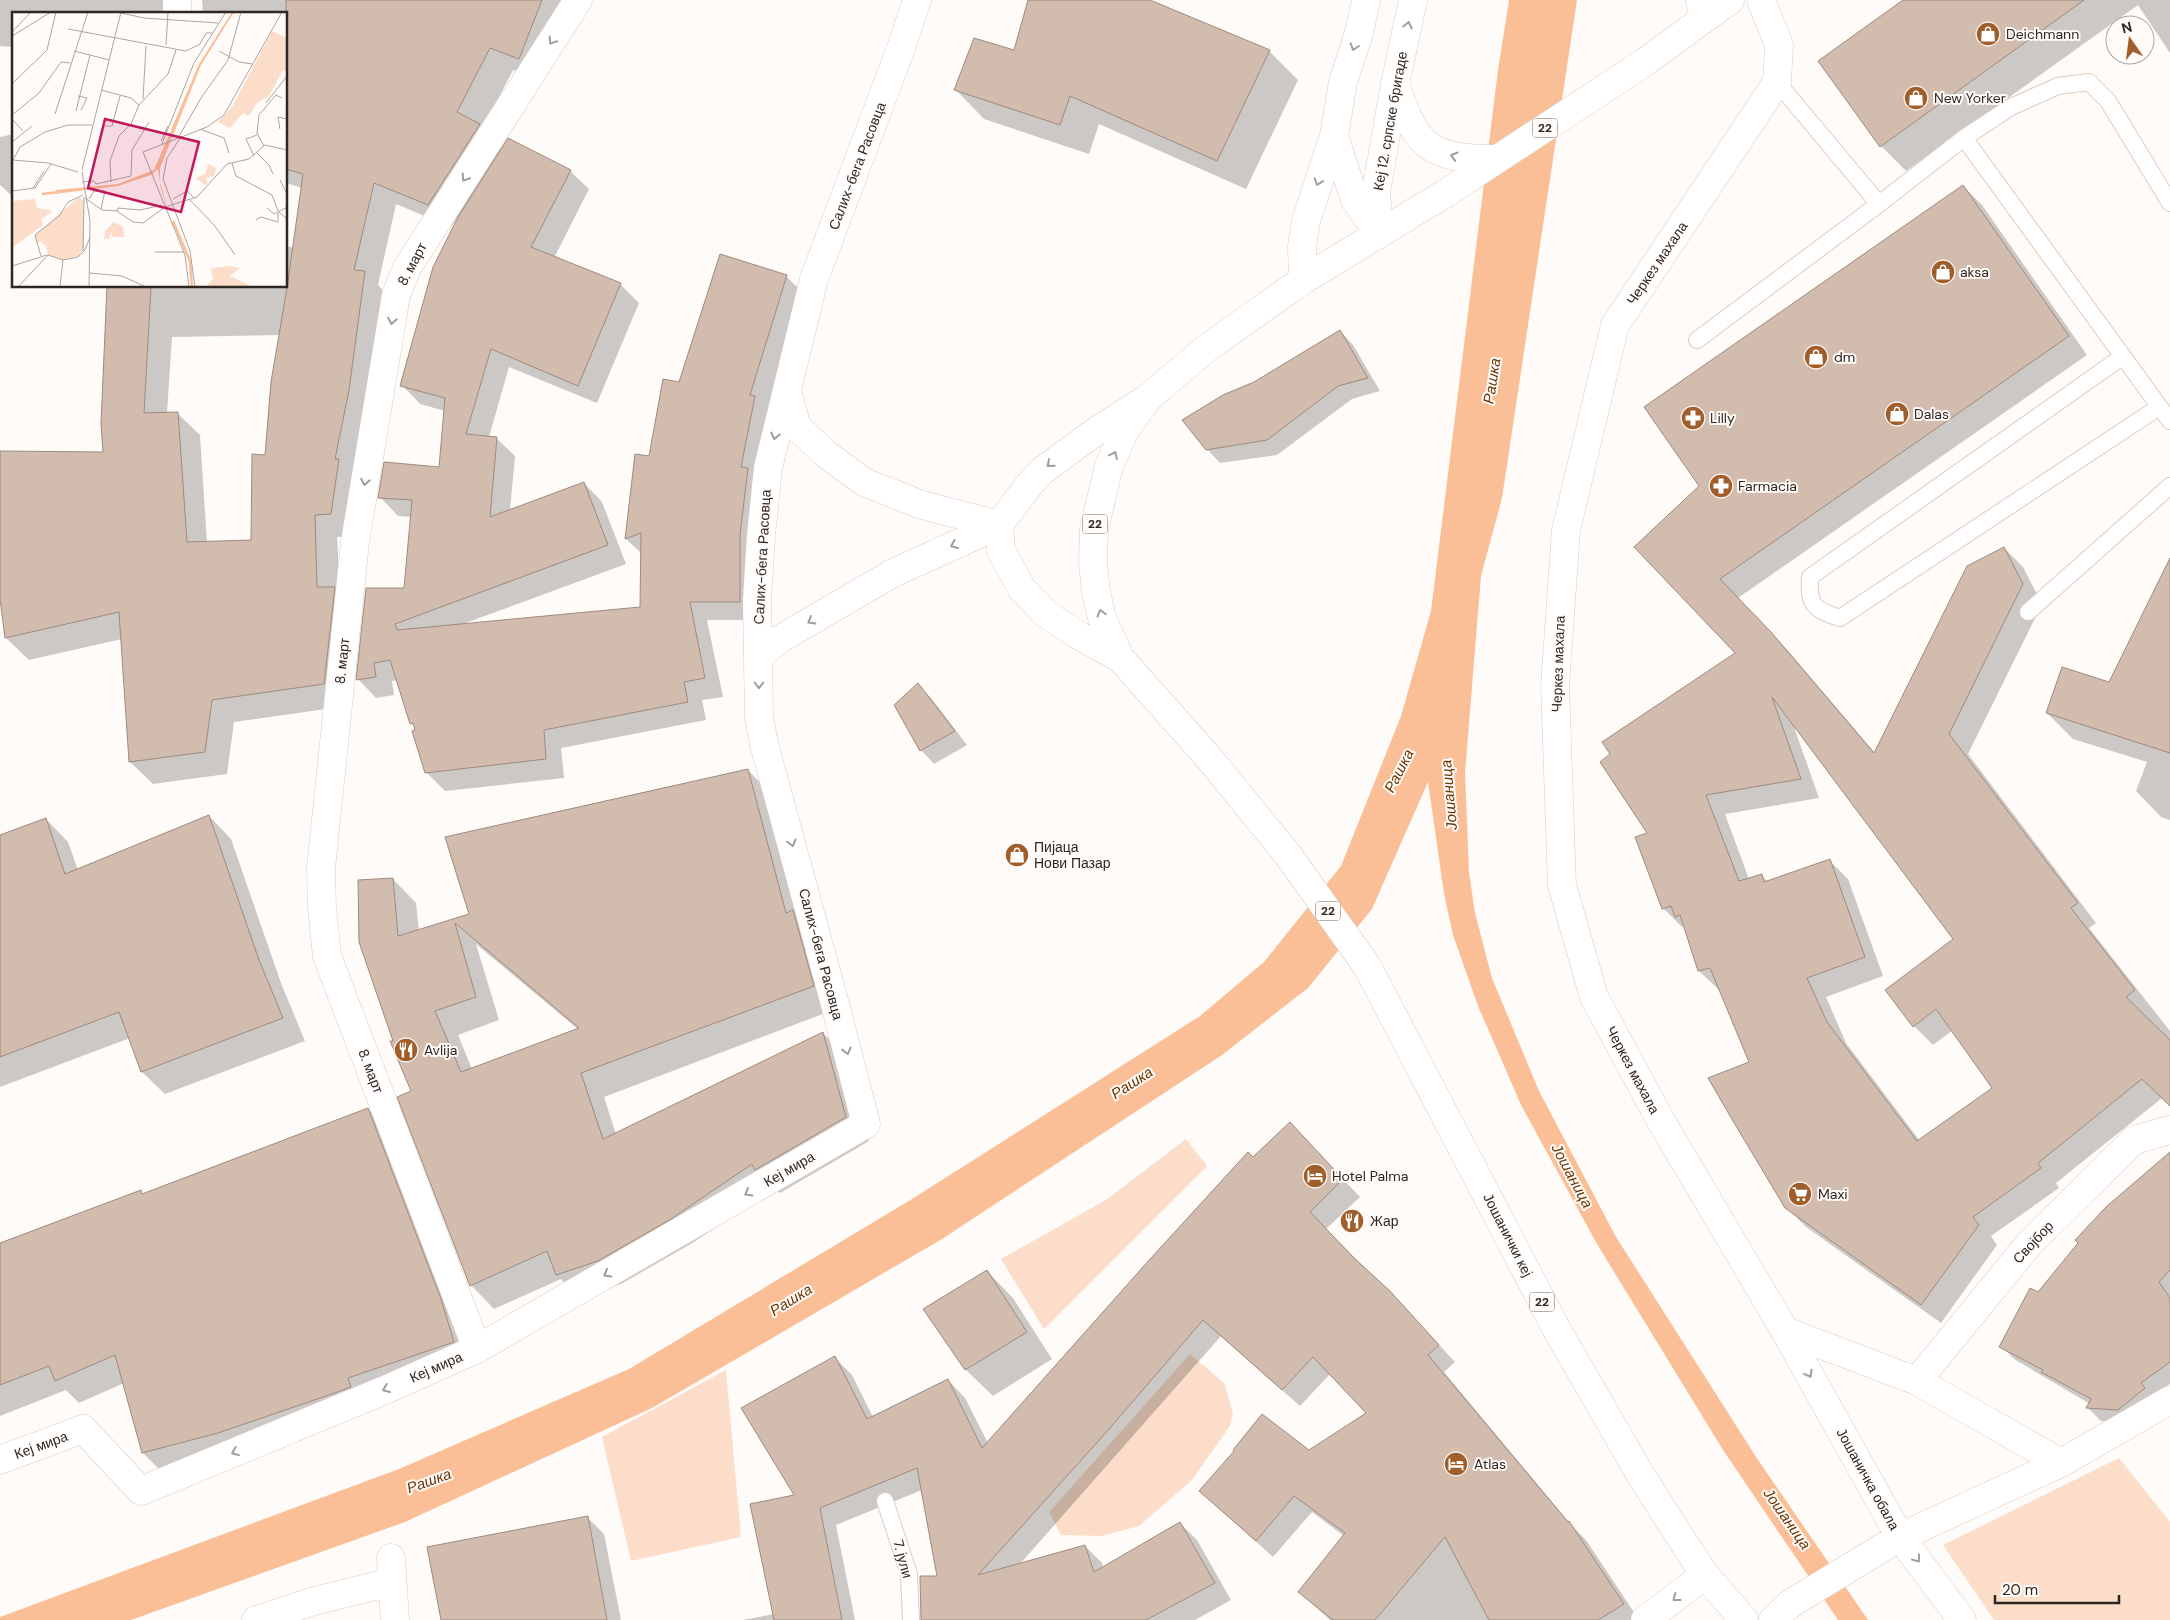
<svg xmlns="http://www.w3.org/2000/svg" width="2170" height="1620" viewBox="0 0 2170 1620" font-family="'DM Sans',sans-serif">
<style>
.green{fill:#fbddca}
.water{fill:#fbbf97}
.shadow{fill:#0003;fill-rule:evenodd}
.building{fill:#d1bcae;stroke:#9e8a7e;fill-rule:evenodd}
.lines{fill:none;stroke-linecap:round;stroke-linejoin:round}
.lane-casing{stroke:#e0cbbd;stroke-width:18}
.street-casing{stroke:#e0cbbd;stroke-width:29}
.secondary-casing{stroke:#e0cbbd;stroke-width:29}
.primary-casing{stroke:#e0cbbd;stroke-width:29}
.lane{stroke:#fff;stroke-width:16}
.street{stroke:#fff;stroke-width:28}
.secondary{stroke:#fff;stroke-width:28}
.primary{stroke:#fff;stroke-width:28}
.oneway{stroke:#a19d9b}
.labels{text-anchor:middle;stroke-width:4;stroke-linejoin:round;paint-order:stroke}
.shield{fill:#fffbf8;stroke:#6d6662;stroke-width:1}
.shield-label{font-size:12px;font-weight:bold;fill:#2e2621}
.poi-label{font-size:14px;fill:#2e2621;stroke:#fffbf8;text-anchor:start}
.street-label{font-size:14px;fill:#2e2621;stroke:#fffbf8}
.water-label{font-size:15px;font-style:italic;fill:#6a3503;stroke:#fffbf8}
.inset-river{fill:none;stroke:#fbbf97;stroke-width:2.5}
.inset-road{fill:none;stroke:#aba6a2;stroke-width:1}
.view{fill:#c2185b;fill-opacity:0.15;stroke:#c2185b;stroke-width:2.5}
.inset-edge{fill:none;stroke:#2e2621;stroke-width:2.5}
</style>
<rect width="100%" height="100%" fill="#fffbf8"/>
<path class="green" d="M1186,1139L1207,1166L1044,1329L1001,1259L1106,1200Z
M1190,1354L1224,1383L1233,1413L1230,1426L1191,1481L1139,1526L1102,1536L1061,1535L1049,1512Z
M726,1370L741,1537L631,1561L602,1437Z
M2119,1458L2170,1522V1620H1994L1943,1545Z"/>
<path class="water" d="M1509,0H1577L1502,498L1481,576L1465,773L1469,872L1475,913L1492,978L1539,1091L1616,1237L1758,1460L1868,1620H1838L1723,1450L1597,1244L1521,1105L1478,1006L1453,935L1444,894L1428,782L1372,909L1308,988L1222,1055L942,1239L652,1408L405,1522L131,1620H0V1617L399,1469L629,1369L912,1199L1200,1016L1264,962L1341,866L1401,716L1431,611L1498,70Z"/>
<path class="shadow" d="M0,0H182L183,10L156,11V14H14V47L0,46Z
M202,0H573L541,81L513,70L483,128L503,149L570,171L589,189L554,258L620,284L639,303L597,403L509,367L489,437L496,438L515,456L510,511L584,483L602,502L626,564L463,624L642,608V554L626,539L636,455L650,457L680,383L786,276L805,295L758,620H707L723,697L702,700L706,720L561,748L564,778L445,791L426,772L416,728L411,723L398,680L392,681L394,695L376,698L358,679L405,590L412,517L398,516L380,497L440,468L445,411L420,404L402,385L458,219L457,218L451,227L396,204L378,285L387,295L353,536L337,537L347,706L234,722L227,774L153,784L130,762L122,639L29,660L6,638L0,587V452L104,454L109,286H286V246L294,248L302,188L286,183V14H203ZM281,335L266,456L253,541L207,543L200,435L177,413H167L172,337Z
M1029,0H1147L1269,51L1298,80L1246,189L1099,124L1089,154L984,119L956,90L1015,52Z
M1906,0H2170V53L2138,5L1906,171L1881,146Z
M14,134V196H12L0,185V137Z
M1963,186L1982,205L2087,355L1738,598L1790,653L1875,753L2004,548L2023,567L2042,604L1968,754L2096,923L2089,928L2170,1031V1105L2162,1098L2056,1183L2059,1188L1991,1236L1997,1245L1941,1323L1806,1227L1786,1207L1751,1062L1720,989L1719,990L1699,971L1685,926L1682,927L1663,908L1649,833L1737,653L1635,547L1700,486ZM1793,724L1955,939L1914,1026L1933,1045L1953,1030L1994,1088L1920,1141L1846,1043L1826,997L1883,976L1848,879L1829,860L1768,882L1761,875L1749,879L1725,814L1819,798Z
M1340,331L1353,345L1380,391L1352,399L1277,455L1220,463L1207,449L1254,383Z
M2170,561V820L2161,817L2136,791L2147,762L2073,739L2047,713L2110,684Z
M918,685L931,698L967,745L934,764L921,750Z
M748,770L771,794L836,1009L604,1097L616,1134L823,1033L846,1056L869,1141L780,1193L775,1188L694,1242L621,1284L580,1298L561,1279L494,1309L471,1285L413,1092L395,1041L393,879L416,903L419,931L470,915ZM476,944L579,1030L472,1069L458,1035L499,1020Z
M209,816L231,839L281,983L305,1041L165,1094L142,1072L130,1038L0,1087V837L46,819L68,842L78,870Z
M368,1109L390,1132L475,1364L165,1475L143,1453L124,1383L79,1403L66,1390L0,1416V1244L140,1191L144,1195Z
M1307,1141L1360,1197L1326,1229L1407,1310L1455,1362L1444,1372L1573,1527L1586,1540L1639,1620H1330L1299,1592L1344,1536L1312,1512L1273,1557L1200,1491L1309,1451L1368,1413L1331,1373L1300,1406L1221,1336L1020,1564L1085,1546L1102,1563L1103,1567L1180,1523L1197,1540L1231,1600L1195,1620H922L939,1577L922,1490L836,1525L855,1620H743L774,1614L796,1496L835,1358L852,1375L873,1417L948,1380L965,1398L988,1443L1253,1159Z
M2170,1176V1384L2153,1396L2132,1423L2101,1421L2088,1408L2090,1404L2014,1359L2001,1346L2038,1293Z
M987,1271L1013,1298L1052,1359L993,1396L966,1370L924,1310Z
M587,1517L604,1534L621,1620H445Z"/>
<path class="building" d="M286,0H542L519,59L490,48L457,112L480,124L428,205L374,183L354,270L365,271L349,390L335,459H339L331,514L315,515L317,587H335L324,684L212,700L205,752L129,762L119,612L5,638L0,599V451L103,452L101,424L107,286H151L144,413L178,412L187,542L251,540L252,454L265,455L271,382L287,288L303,174L286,169Z
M1028,0H1150L1270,50L1217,161L1070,96L1060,125L954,90L974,38L1014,50Z
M1903,0H2084L1880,147L1818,61Z
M508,138L571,170L531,247L621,283L578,386L491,349L466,434L497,437L490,517L584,482L608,545L395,624L397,630L640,607L641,533L625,539L635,454L649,456L663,379L679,382L720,254L787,275L750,395L755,396L741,467L748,468L740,535V602H690L705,678L684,682L688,702L544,730L546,759L425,773L412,731L415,730L413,723L410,724L390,660L374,663L376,677L356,680L366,588H404L412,500L378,498L384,462L439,467L445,398L400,386L433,267L458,217Z
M1963,185L2069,336L1720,579L1771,632L1874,753L1967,566L2004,547L2023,584L1949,734L2078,903L2071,908L2135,990L2126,997L2170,1040V1106L2142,1079L2038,1163L2041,1168L1973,1217L1979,1225L1921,1305L1785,1208L1733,1121L1708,1078L1749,1062L1710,968L1698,971L1680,915L1675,917L1671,906L1662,909L1635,837L1647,833L1600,762L1610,754L1602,742L1735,653L1634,547L1699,486L1644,407ZM1772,697L1953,939L1885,990L1913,1027L1936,1009L1992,1088L1917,1141L1827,1022L1807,978L1865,957L1830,859L1764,882L1762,874L1739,881L1706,795L1801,779Z
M1340,330L1368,378L1338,386L1267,440L1206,450L1182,420L1223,395L1254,382Z
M2170,558V753L2046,713L2062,667L2109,682Z
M918,683L955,731L920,751L894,705Z
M748,769L786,913L793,910L814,986L581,1073L603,1139L823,1032L846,1117L755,1170L752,1164L671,1219L598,1261L556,1275L547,1251L470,1286L397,1097L411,1091L390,1041H393L359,942L358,880L393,878L398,936L469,914L445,837ZM455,923L579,1028L461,1072L435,1011L476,997Z
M209,815L259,960L283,1018L141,1072L119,1012L0,1057V835L46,818L65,874Z
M368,1108L441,1299L454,1342L348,1378L351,1387L332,1394L218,1433L142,1453L115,1355L55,1381L49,1366L0,1385V1243L141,1190L142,1194Z
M1290,1122L1343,1179L1310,1212L1354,1258L1390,1291L1439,1345L1428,1355L1568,1522L1569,1521L1624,1604L1598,1620H1489L1445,1537L1375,1620H1333L1298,1592L1345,1533L1294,1496L1256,1541L1199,1491L1234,1451L1233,1450L1262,1414L1309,1450L1366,1413L1313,1357L1282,1390L1203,1320L1110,1428L978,1575L1085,1545L1094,1572L1180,1522L1215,1583L1146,1620H921L920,1576H937L917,1468L820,1508L842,1620H774L750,1504L794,1495L741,1408L835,1356L867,1419L948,1379L982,1448L1151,1258L1248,1152L1253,1157Z
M2170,1152V1270L2159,1282L2170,1298V1362L2141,1383L2145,1388L2118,1410L2086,1408L2091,1399L2041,1372L2043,1370L1999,1347L2030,1288L2038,1292L2078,1243L2075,1240L2106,1207Z
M987,1270L1027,1332L965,1370L923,1309Z
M588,1516L607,1620H441L427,1547Z"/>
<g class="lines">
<g class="lane-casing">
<path id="lane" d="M1777,82L1879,204L1964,138L2011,107L2058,86L2089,82L2108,101L2170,203
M1964,138L2170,421
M1697,340L1879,204
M2122,357L1810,577C1808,605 1814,610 1840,618L2159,407
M2028,612L2170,486
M885,1501L909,1574L911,1620"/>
</g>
<g class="street-casing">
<path id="street" d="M1700,0L1704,19
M1761,0L1779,45L1777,82L1615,325L1566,530L1555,686L1562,885L1594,997L1661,1121L1785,1331L1900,1537L1962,1620
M177,14V0
M787,391L797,427L827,455L864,482L922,505L999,525
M759,656L780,639L893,573L999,525
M1785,1331L1917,1381L2061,1463
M477,1349L327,956L322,908L321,868L355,542L396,295L407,268L578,0
M1917,1381L2029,1244L2134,1140L2170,1130
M0,1460L83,1429L141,1491L385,1390L477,1349L866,1124L836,1008L764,744L759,717L757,601L761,536L768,468L814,279L901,48L917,0
M391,1558L395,1620
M256,1620L314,1601L392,1582
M1645,1620L1705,1575
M1773,1620L1790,1604L1900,1537L2061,1463L2170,1400"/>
</g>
<g class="secondary-casing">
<path id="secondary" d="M1366,0L1359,33L1343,82L1334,136L1355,200L1379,234
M1379,233L1376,192L1395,84L1413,0"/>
</g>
<g class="primary-casing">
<path id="primary" d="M1395,84C1416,147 1429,159 1497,159
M1303,280L1302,246L1306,221L1334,136
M1148,398L1124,432L1109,466L1094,529L1093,563L1096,592L1102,618L1120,658L1209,758L1288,855L1367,966L1557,1330L1640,1474L1684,1543L1705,1575L1744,1620
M1120,658L1078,635L1046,614L1022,589L1001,550L999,525L1029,485L1042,471L1095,432L1148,398L1207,348L1303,280L1446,193L1645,62L1730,0"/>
</g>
<use href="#lane" class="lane"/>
<use href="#street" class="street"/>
<use href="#secondary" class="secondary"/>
<use href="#primary" class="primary"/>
</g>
<defs><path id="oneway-chevron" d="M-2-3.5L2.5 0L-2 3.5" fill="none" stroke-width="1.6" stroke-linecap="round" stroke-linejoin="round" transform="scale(1.25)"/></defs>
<g class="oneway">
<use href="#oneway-chevron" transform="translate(1408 25) rotate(-78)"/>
<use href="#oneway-chevron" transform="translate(552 41) rotate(123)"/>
<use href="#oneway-chevron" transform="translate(1354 47) rotate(108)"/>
<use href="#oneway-chevron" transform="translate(1454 156) rotate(-163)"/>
<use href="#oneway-chevron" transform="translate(465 178) rotate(123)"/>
<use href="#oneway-chevron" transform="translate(1318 182) rotate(109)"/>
<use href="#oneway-chevron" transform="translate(392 321) rotate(100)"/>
<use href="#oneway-chevron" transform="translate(775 436) rotate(103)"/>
<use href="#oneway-chevron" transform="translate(1114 455) rotate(-65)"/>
<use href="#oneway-chevron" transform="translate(1050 464) rotate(140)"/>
<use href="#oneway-chevron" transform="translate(365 482) rotate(100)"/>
<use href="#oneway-chevron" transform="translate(954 545) rotate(156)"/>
<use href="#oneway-chevron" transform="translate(1101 613) rotate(-106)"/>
<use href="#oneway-chevron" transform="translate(811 621) rotate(150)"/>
<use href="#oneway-chevron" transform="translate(759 685) rotate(90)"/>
<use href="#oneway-chevron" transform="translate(792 843) rotate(75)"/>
<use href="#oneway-chevron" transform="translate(847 1051) rotate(76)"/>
<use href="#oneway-chevron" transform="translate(748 1193) rotate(150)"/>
<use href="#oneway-chevron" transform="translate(607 1274) rotate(150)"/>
<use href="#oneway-chevron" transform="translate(1809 1374) rotate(61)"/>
<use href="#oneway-chevron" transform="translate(386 1389) rotate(157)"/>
<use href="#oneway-chevron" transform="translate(235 1452) rotate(158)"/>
<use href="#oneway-chevron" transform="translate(1917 1559) rotate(53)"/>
<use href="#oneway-chevron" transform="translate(1676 1598) rotate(142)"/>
</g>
<defs>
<g id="shop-disc" transform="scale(1.25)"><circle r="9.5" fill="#a05e2b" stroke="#fffbf8"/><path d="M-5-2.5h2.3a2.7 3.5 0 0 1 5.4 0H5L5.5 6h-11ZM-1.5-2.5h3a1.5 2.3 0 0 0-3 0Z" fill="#fff"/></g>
<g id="pharmacy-disc" transform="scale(1.25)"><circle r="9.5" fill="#a05e2b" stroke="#fffbf8"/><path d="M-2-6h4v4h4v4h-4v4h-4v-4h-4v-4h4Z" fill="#fff"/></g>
<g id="restaurant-disc" transform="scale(1.25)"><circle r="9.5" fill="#a05e2b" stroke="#fffbf8"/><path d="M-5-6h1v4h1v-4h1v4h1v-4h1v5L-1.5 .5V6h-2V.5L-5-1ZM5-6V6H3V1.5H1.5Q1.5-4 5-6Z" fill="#fff"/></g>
<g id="hotel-disc" transform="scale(1.25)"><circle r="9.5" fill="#a05e2b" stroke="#fffbf8"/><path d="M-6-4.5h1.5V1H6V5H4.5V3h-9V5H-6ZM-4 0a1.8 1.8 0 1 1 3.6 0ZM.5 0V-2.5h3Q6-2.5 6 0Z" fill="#fff"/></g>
<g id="supermarket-disc" transform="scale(1.25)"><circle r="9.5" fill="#a05e2b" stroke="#fffbf8"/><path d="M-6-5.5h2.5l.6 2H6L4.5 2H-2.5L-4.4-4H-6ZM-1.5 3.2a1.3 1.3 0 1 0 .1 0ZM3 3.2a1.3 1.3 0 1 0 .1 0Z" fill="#fff"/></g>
</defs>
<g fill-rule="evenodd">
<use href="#shop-disc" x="1988" y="34"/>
<use href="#shop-disc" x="1916" y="98"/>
<use href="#shop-disc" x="1943" y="272"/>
<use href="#shop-disc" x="1816" y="357"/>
<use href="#shop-disc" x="1897" y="414"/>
<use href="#pharmacy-disc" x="1693" y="418"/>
<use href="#pharmacy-disc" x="1721" y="486"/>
<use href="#shop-disc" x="1017" y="855"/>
<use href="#restaurant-disc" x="406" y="1050"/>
<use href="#hotel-disc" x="1315" y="1176"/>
<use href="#supermarket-disc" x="1800" y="1194"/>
<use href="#restaurant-disc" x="1352" y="1221"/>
<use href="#hotel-disc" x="1456" y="1464"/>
</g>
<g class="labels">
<g class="shield">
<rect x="1532.5" y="118.5" width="25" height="19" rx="4"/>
<rect x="1082.5" y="514.5" width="25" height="19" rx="4"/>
<rect x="1315.5" y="901.5" width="25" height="19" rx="4"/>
<rect x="1529.5" y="1292.5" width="25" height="19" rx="4"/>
</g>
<g class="shield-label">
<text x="1545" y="132">22</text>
<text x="1095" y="528">22</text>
<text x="1328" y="915">22</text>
<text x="1542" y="1306">22</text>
</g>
<g class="poi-label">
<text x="2006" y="39">Deichmann</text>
<text x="1934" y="103">New Yorker</text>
<text x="1960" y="277">aksa</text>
<text x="1834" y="362">dm</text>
<text x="1914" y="419">Dalas</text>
<text x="1710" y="423">Lilly</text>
<text x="1738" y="491">Farmacia</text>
<text x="1034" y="852">Пијаца<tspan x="1034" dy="16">Нови Пазар</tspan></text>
<text x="424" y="1055">Avlija</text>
<text x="1332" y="1181">Hotel Palma</text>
<text x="1818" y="1199">Maxi</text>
<text x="1370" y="1226">Жар</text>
<text x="1474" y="1469">Atlas</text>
</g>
<g class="street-label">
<text transform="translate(1390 121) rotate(-80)" y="5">Кеј 12. српске бригаде</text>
<text transform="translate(857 166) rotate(-69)" y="5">Салих-бега Расовца</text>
<text transform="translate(1657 263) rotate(-56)" y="5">Черкез махала</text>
<text transform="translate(412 264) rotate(-62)" y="5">8. март</text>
<text transform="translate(762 557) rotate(-87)" y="5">Салих-бега Расовца</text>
<text transform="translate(342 661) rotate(-84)" y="5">8. март</text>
<text transform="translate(1558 664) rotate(-88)" y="5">Черкез махала</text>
<text transform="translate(821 954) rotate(75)" y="5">Салих-бега Расовца</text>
<text transform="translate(1633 1070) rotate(62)" y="5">Черкез махала</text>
<text transform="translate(371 1071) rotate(69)" y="5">8. март</text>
<text transform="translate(789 1169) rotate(-30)" y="5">Кеј мира</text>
<text transform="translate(1508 1235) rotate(63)" y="5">Јошанички кеј</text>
<text transform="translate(2033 1242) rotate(-47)" y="5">Својбор</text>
<text transform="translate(436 1367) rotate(-24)" y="5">Кеј мира</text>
<text transform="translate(41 1445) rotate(-20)" y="5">Кеј мира</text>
<text transform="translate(1868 1479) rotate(61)" y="5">Јошаничка обала</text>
<text transform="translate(903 1559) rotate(75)" y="5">7. јули</text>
</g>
<g class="water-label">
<text transform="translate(1492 381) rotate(-81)" y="5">Рашка</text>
<text transform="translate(1399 771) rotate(-63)" y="5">Рашка</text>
<text transform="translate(1449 795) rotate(-95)" y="5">Јошаница</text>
<text transform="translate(1132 1083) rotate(-33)" y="5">Рашка</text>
<text transform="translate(1572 1176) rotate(62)" y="5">Јошаница</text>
<text transform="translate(791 1300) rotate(-32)" y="5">Рашка</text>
<text transform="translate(429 1481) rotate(-20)" y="5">Рашка</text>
<text transform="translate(1787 1519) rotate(55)" y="5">Јошаница</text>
</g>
</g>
<g transform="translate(12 12)">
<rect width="275" height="275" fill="#fffbf8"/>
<path d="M260,19L275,26V60L271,58L257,84L246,90L237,104L231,101L218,116L206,110L220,95ZM196,152L204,156L202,164L194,166L196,172L193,173L184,166L193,162ZM67,185L71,188L72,237L67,244L51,248L36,243L34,234L28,229L24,232L23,223ZM23,187L25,196L41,199L29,207L31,213L0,236V189ZM102,210L111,215L112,225H100V219L97,227H92L93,219ZM219,254L228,256L218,264L241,275H194L201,267L199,256Z" fill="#fbddca"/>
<path d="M220,0H222L189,53L148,156V170L156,197L149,177L146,157L139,163L106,174L43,182L44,178L106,172L142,158L187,52Z" fill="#fbbf97"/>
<path class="inset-river" d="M30,182L47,180M161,209L178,249L180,275"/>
<path class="inset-road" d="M109,1L132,6L206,11M56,17L174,39L188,32L194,21H200M0,20L19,0M0,24L39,0M154,33L156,0M62,39L78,43M207,39L227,50L240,52M0,72L35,38L44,0M89,78L119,86L127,93M66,84L75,86L69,98M131,87L134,34M254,91L275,64M64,99L78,43L97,48M43,102L76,0M0,103L27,81L49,50L58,51M0,107L11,119M93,114H100L108,84M188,117L212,126L217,141M268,117L266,105L275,107M169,125L155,146L151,167L178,239L183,275M166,126L189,86L216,48L229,0M149,129L156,114M0,130L20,114M150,132L182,51L214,0M252,134L245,121L247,103L264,83L270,86M245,141L257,153L261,162M242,144L234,127L245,123M1,148L8,135L33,120L56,113H80M1,148L36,151L66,160M220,151L224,164L260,183L266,199L275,207M70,158L109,0M70,160L78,209L77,275M268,168L275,182M70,170L82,169L84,172L119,164L120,138L137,110M99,170L98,149L107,124L119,112L127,93L156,62L164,38M21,176L32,159M0,179L23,176L39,152M73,186L90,198L105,199L106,196L128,198L150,193M77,187L82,179H93M161,187L175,179L182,186M178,188L203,214L223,243M255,196L262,202L274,196L275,189M89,197L93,179M105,199L121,210L131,211L153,195L185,185L215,152L237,147L253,133L275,138M244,208L249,205L266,210V201M71,239L72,185M143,240H172M36,243L51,248L66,245L73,238L78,225M29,244L23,223L47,204L56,190L71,183M0,254L35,243M78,261L110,264L134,275M6,275L36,243M48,275L51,248M177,275L173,243L131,140L195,115L212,103L270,0"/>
<path class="view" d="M93,107L187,130L169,200L76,176Z"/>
<rect width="275" height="275" class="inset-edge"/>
</g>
<g transform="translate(2130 40) rotate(346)"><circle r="24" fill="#fffbf8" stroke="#aba6a2"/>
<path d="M0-4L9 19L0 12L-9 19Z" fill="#a05e2b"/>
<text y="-8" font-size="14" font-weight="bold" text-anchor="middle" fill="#2e2621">N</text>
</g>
<path d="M1995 1595v8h124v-8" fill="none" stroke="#2e2621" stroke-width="2.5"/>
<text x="2002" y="1595" font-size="15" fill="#2e2621" stroke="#fffbf8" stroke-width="4" paint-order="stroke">20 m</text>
</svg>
